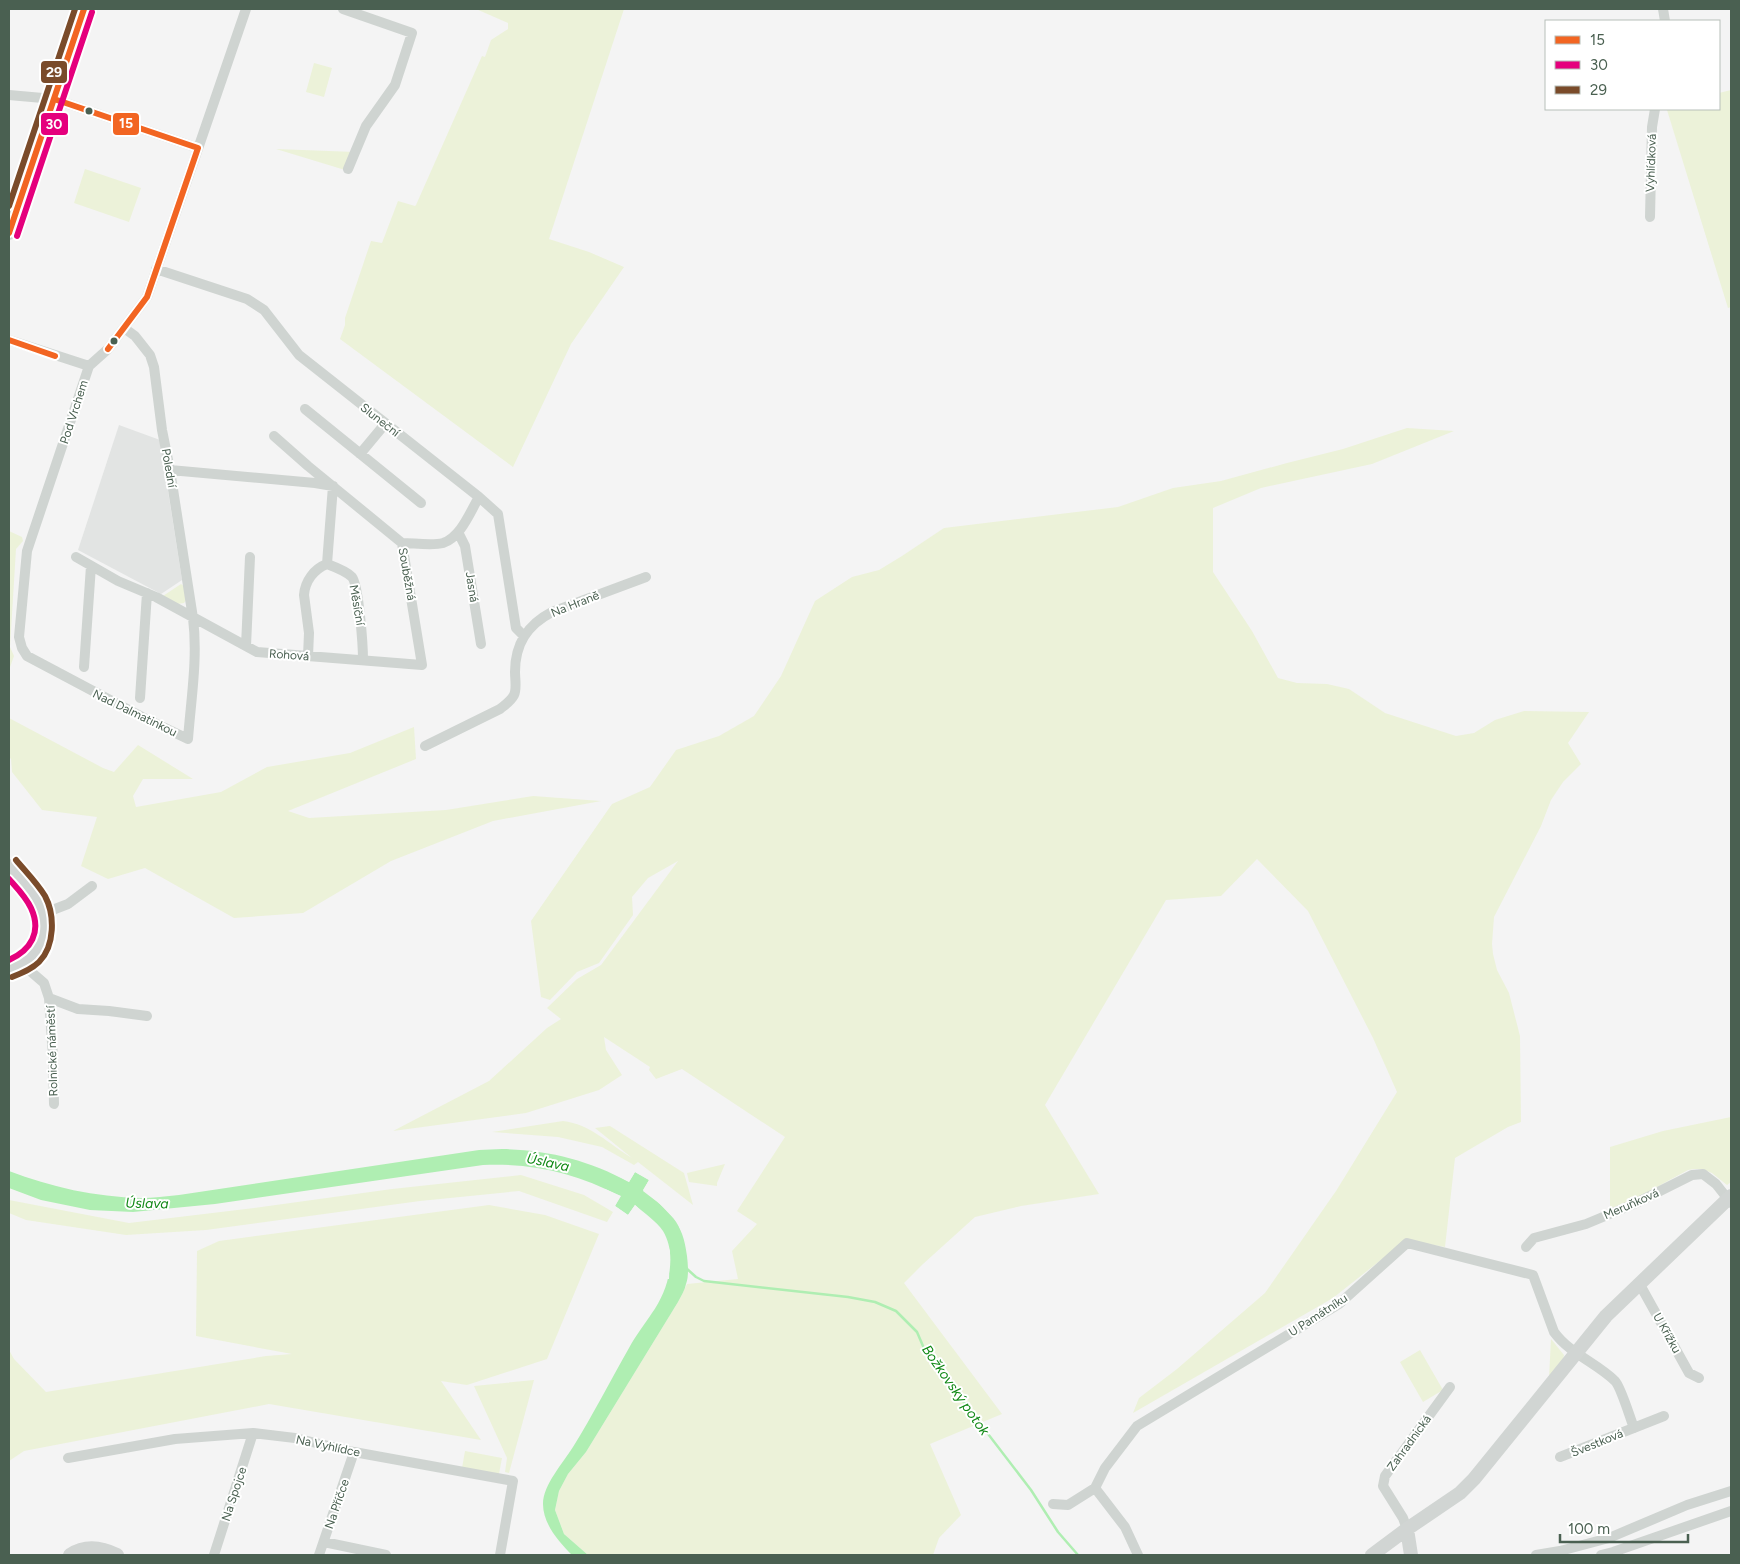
<svg xmlns="http://www.w3.org/2000/svg" width="1740" height="1564" viewBox="0 0 1740 1564" font-family="Figtree,sans-serif">
<style>
.education{fill:#e2e4e3}
.green{fill:#ecf2d9}
.water{fill:#afeeb2}
.pier{fill:#f4f4f4}
.lines{fill:none;stroke-linecap:round;stroke-linejoin:round}
.stream{stroke:#afeeb2;stroke-width:2.5}
.street{stroke:#cfd4d1;stroke-width:10}
.secondary{stroke:#d1d5d3;stroke-width:14}
.bus-1-casing{stroke:#fff;stroke-width:10}
.bus-2-casing{stroke:#fff;stroke-width:10}
.bus-3-casing{stroke:#fff;stroke-width:10}
.bus-1{stroke:#f26522;stroke-width:6}
.bus-2{stroke:#e5007d;stroke-width:6}
.bus-3{stroke:#7a4b2a;stroke-width:6}
.bus-dot{fill:#4a6051;stroke:#fff;stroke-width:2}
.labels{text-anchor:middle;stroke-width:4;stroke-linejoin:round;paint-order:stroke}
.street-label{font-size:12px;fill:#4a6051;stroke:#fff}
.water-label{font-size:14px;font-style:italic;fill:#0f8814;stroke:#fff}
.line-badge{stroke:#fff;stroke-width:2}
.badge-label{font-size:14px;text-anchor:middle;font-weight:bold;fill:#fff}
</style>
<rect width="100%" height="100%" fill="#f4f4f4"/>
<path class="education" d="M119,425L160,440L182,580L161,594L78,550Z"/>
<path class="green" d="M476,9H624L549,239L589,252L624,267L571,344L513,467L340,339L345,325V318L371,241L382,243L398,201L415,206L416,205L482,56L485,57L491,40L508,29V23Z
M314,63L332,68L324,97L306,92Z
M1731,90V307L1728,308L1667,110L1719,109V93Z
M276,149L355,152L345,170Z
M85,169L141,188L129,222L74,203Z
M1407,428L1454,431L1372,464L1261,488L1213,508V572L1252,631L1278,678L1297,683L1327,684L1349,689L1385,713L1456,736L1474,733L1495,720L1524,711L1589,712L1568,743L1581,764L1563,782L1551,800L1541,826L1494,917L1492,944L1493,954L1497,970L1509,993L1520,1036L1521,1122L1508,1127L1455,1158L1445,1247L1406,1240L1333,1298L1133,1413L1139,1398L1177,1369L1265,1293L1336,1191L1397,1092L1373,1038L1308,911L1257,859L1221,896L1166,900L1045,1105L1099,1194L1021,1206L975,1217L923,1264L904,1283L1002,1414L930,1444L961,1515L939,1538L933,1555H588L564,1534L555,1510L559,1491L568,1474L586,1452L678,1302L687,1284L738,1279L732,1251L757,1224L737,1211L785,1137L682,1069L656,1079L649,1070L650,1067L604,1037L606,1050L622,1075L599,1090L526,1113L393,1131L489,1081L547,1028L561,1019L547,1008L577,979L601,965L678,861L648,878L632,897L633,915L599,963L577,972L550,1000L541,997L531,921L612,804L650,787L676,750L719,736L754,716L781,676L815,601L852,577L879,570L902,556L944,528L1118,507L1173,488L1221,481L1287,463L1343,449Z
M9,531L22,537L23,541L16,549L10,647L14,656L9,670Z
M181,584L185,587L187,599L184,603L177,604L163,596Z
M9,718L103,768L114,772L138,745L193,779H143L133,796L136,807L221,792L267,767L350,753L414,727L416,759L288,811L309,818L446,810L533,796L601,801L493,821L391,861L303,913L234,918L145,868L108,879L81,866L97,817L42,810L12,772L11,759L9,757Z
M1731,1117V1182L1727,1185L1712,1173L1702,1169H1694L1688,1170L1633,1200L1610,1209V1147L1663,1131Z
M563,1121C590,1124 609,1144 632,1158L595,1128L610,1126L684,1173L693,1205L638,1162L634,1165L602,1147L558,1137L492,1132Z
M725,1164L717,1183V1186L689,1182L687,1173Z
M521,1175L584,1195L613,1212L607,1222L519,1191L420,1201L206,1230L126,1235L26,1220L9,1213V1200L129,1223L254,1208L392,1189Z
M489,1205L545,1215L599,1234L547,1359L467,1385L441,1381L481,1440L269,1404L24,1451L9,1461V1350L14,1359L46,1392L266,1356L292,1354L196,1336L197,1251L219,1241Z
M1551,1339L1564,1355L1563,1360L1549,1378Z
M1420,1350L1443,1390L1423,1402L1400,1362Z
M534,1380L509,1473L505,1472L507,1458L474,1386Z
M465,1451L502,1458L499,1474L462,1468Z"/>
<path class="water" d="M502,1149C549,1150 588,1160 629,1182L635,1172L649,1180L643,1191C670,1211 683,1222 687,1256C688,1265 689,1276 686,1284C685,1290 681,1296 678,1302L586,1452L568,1474L559,1491L555,1510L564,1534L588,1555H572C559,1542 543,1524 543,1504C543,1485 563,1463 573,1447C593,1415 610,1381 629,1348C636,1335 644,1325 652,1313C668,1291 678,1256 663,1231C656,1221 644,1213 635,1205L628,1215L615,1206L620,1196C575,1173 534,1163 483,1165L215,1204L133,1212L90,1210L41,1200L9,1188V1171C51,1187 95,1197 141,1198C153,1198 166,1196 179,1195L479,1150Z"/>
<path class="pier" d="M633,1170H636L651,1179V1181L646,1190L672,1212L680,1221L687,1238L690,1269L685,1239L677,1222L658,1202L643,1190L649,1180L635,1172L629,1182L613,1173L614,1171L628,1178Z
M605,1189L621,1196L615,1206L628,1215L635,1205L662,1231L670,1251L669,1279H666L667,1252L660,1232L635,1208L628,1217L613,1208L612,1205L617,1197L604,1191Z"/>
<g class="lines">
<path class="stream" d="M686,1268L696,1277L704,1281L848,1297L875,1302L896,1311L917,1332L926,1353L1031,1490L1058,1532L1078,1555"/>
<path class="street" d="M343,9L412,33L395,85L366,126L348,169
M1663,9L1665,21
M9,95L54,99L198,148
M1650,217L1652,127L1655,109
M156,269L247,299L264,310L299,355L479,497L498,514L516,628L524,636
M124,328L135,336L150,355L154,367L162,430L170,470L193,618C198,658 191,699 188,739L142,717L27,656L22,648L19,637L27,551L89,366L108,349L147,297L246,9
M9,340L89,366
M305,409L421,503
M360,454L385,424
M170,470L315,483L333,486L327,564
M458,532L465,546L481,644
M402,543C413,543 433,546 443,543C461,537 470,512 479,497
M76,557L118,581L156,597L257,652L422,665L402,543L308,466L274,436
M327,564C335,567 346,571 352,577C359,586 363,647 363,660
M246,646L250,557
M308,656L309,633L304,595C305,581 314,569 327,564
M84,667L91,566
M140,698L147,593
M425,746L500,709C505,705 511,701 514,695C517,689 515,679 515,672C515,644 527,625 552,612L646,577
M42,914L68,904L92,886
M22,964L44,983L49,998L78,1009L109,1011L147,1016
M49,998L53,1057L54,1104
M1526,1247L1534,1238L1586,1224L1634,1204L1692,1175L1703,1174L1716,1184L1731,1203
M1639,1283L1689,1373L1699,1378
M1560,1457L1664,1416
M68,1458L175,1439L253,1433L295,1438L354,1452L513,1481L500,1555
M1095,1488L1125,1527L1138,1555
M1053,1504L1068,1505L1095,1488L1105,1468L1137,1426L1339,1304L1407,1243L1533,1275L1554,1332C1570,1354 1597,1363 1615,1381C1621,1387 1630,1418 1634,1428
M1407,1529L1403,1518L1383,1486L1385,1476L1450,1387
M324,1542L386,1555
M214,1555L253,1433
M319,1555L354,1452
M1536,1555L1560,1551L1609,1538L1687,1505L1731,1491
M1601,1555L1613,1552L1731,1511"/>
<path class="secondary" d="M9,233L84,9
M9,866C18,877 31,889 38,902C42,910 43,919 43,928C41,954 31,960 9,969
M1407,1529L1411,1555
M70,1555C85,1545 101,1547 117,1555
M1372,1555L1407,1529L1460,1493L1474,1479L1606,1316L1731,1196"/>
<g class="bus-1-casing">
<path id="bus-1" d="M54,99L198,148
M9,233L84,9
M9,340L55,356
M108,349L147,297L198,148"/>
</g>
<g class="bus-2-casing">
<path id="bus-2" d="M17,236L92,12
M9,879C17,888 26,897 31,908C42,932 31,950 9,960"/>
</g>
<g class="bus-3-casing">
<path id="bus-3" d="M9,206L75,9
M12,977C22,973 32,969 39,962C55,946 55,915 45,896C37,883 26,872 16,860"/>
</g>
<use href="#bus-1" class="bus-1"/>
<use href="#bus-2" class="bus-2"/>
<use href="#bus-3" class="bus-3"/>
</g>
<g class="bus-dot">
<circle cx="89" cy="111" r="4.5"/>
<circle cx="114" cy="341" r="4.5"/>
</g>
<g class="labels">
<g class="street-label">
<text transform="translate(1651 163) rotate(-88)" y="4">Vyhlídková</text>
<text transform="translate(74 412) rotate(-72)" y="4">Pod Vrchem</text>
<text transform="translate(380 420) rotate(38)" y="4">Sluneční</text>
<text transform="translate(169 468) rotate(80)" y="4">Polední</text>
<text transform="translate(407 574) rotate(80)" y="4">Souběžná</text>
<text transform="translate(472 587) rotate(81)" y="4">Jasná</text>
<text transform="translate(575 604) rotate(-22)" y="4">Na Hraně</text>
<text transform="translate(357 605) rotate(80)" y="4">Měsíční</text>
<text transform="translate(289 655) rotate(4)" y="4">Rohová</text>
<text transform="translate(135 713) rotate(26)" y="4">Nad Dalmatinkou</text>
<text transform="translate(52 1051) rotate(-92)" y="4">Rolnické náměstí</text>
<text transform="translate(1631 1204) rotate(-24)" y="4">Meruňková</text>
<text transform="translate(1318 1315) rotate(-33)" y="4">U Památníku</text>
<text transform="translate(1667 1333) rotate(61)" y="4">U Křížku</text>
<text transform="translate(1409 1443) rotate(-54)" y="4">Zahradnická</text>
<text transform="translate(1597 1443) rotate(-22)" y="4">Švestková</text>
<text transform="translate(328 1446) rotate(12)" y="4">Na Vyhlídce</text>
<text transform="translate(234 1494) rotate(-72)" y="4">Na Spojce</text>
<text transform="translate(337 1504) rotate(-71)" y="4">Na Příčce</text>
</g>
<g class="water-label">
<text transform="translate(548 1162) rotate(12)" y="5">Úslava</text>
<text transform="translate(147 1203) rotate(1)" y="5">Úslava</text>
<text transform="translate(956 1390) rotate(55)" y="5">Božkovský potok</text>
</g>
</g>
<g class="line-badge">
<rect x="40" y="60" width="28" height="24" rx="5" fill="#7a4b2a"/>
<rect x="112" y="112" width="28" height="24" rx="5" fill="#f26522"/>
<rect x="40" y="112" width="29" height="24" rx="5" fill="#e5007d"/>
</g>
<g class="badge-label">
<text x="54" y="77">29</text>
<text x="126" y="128">15</text>
<text x="54" y="129">30</text>
</g>
<rect width="1740" height="1564" fill="none" stroke="#4a6051" stroke-width="20"/>
<rect x="1545" y="20" width="175" height="90" fill="#ffffff" stroke="#b7bfb9"/>
<rect x="1555" y="36" width="25" height="8" fill="#f26522" stroke="#b7bfb9"/>
<text x="1590" y="45" font-size="15" fill="#4a6051">15</text>
<rect x="1555" y="61" width="25" height="8" fill="#e5007d" stroke="#b7bfb9"/>
<text x="1590" y="70" font-size="15" fill="#4a6051">30</text>
<rect x="1555" y="86" width="25" height="8" fill="#7a4b2a" stroke="#b7bfb9"/>
<text x="1590" y="95" font-size="15" fill="#4a6051">29</text>
<path d="M1560 1534v8h128v-8" fill="none" stroke="#4a6051" stroke-width="2.5"/>
<text x="1568" y="1534" font-size="15" fill="#4a6051" stroke="#ffffff" stroke-width="4" paint-order="stroke">100 m</text>
</svg>
